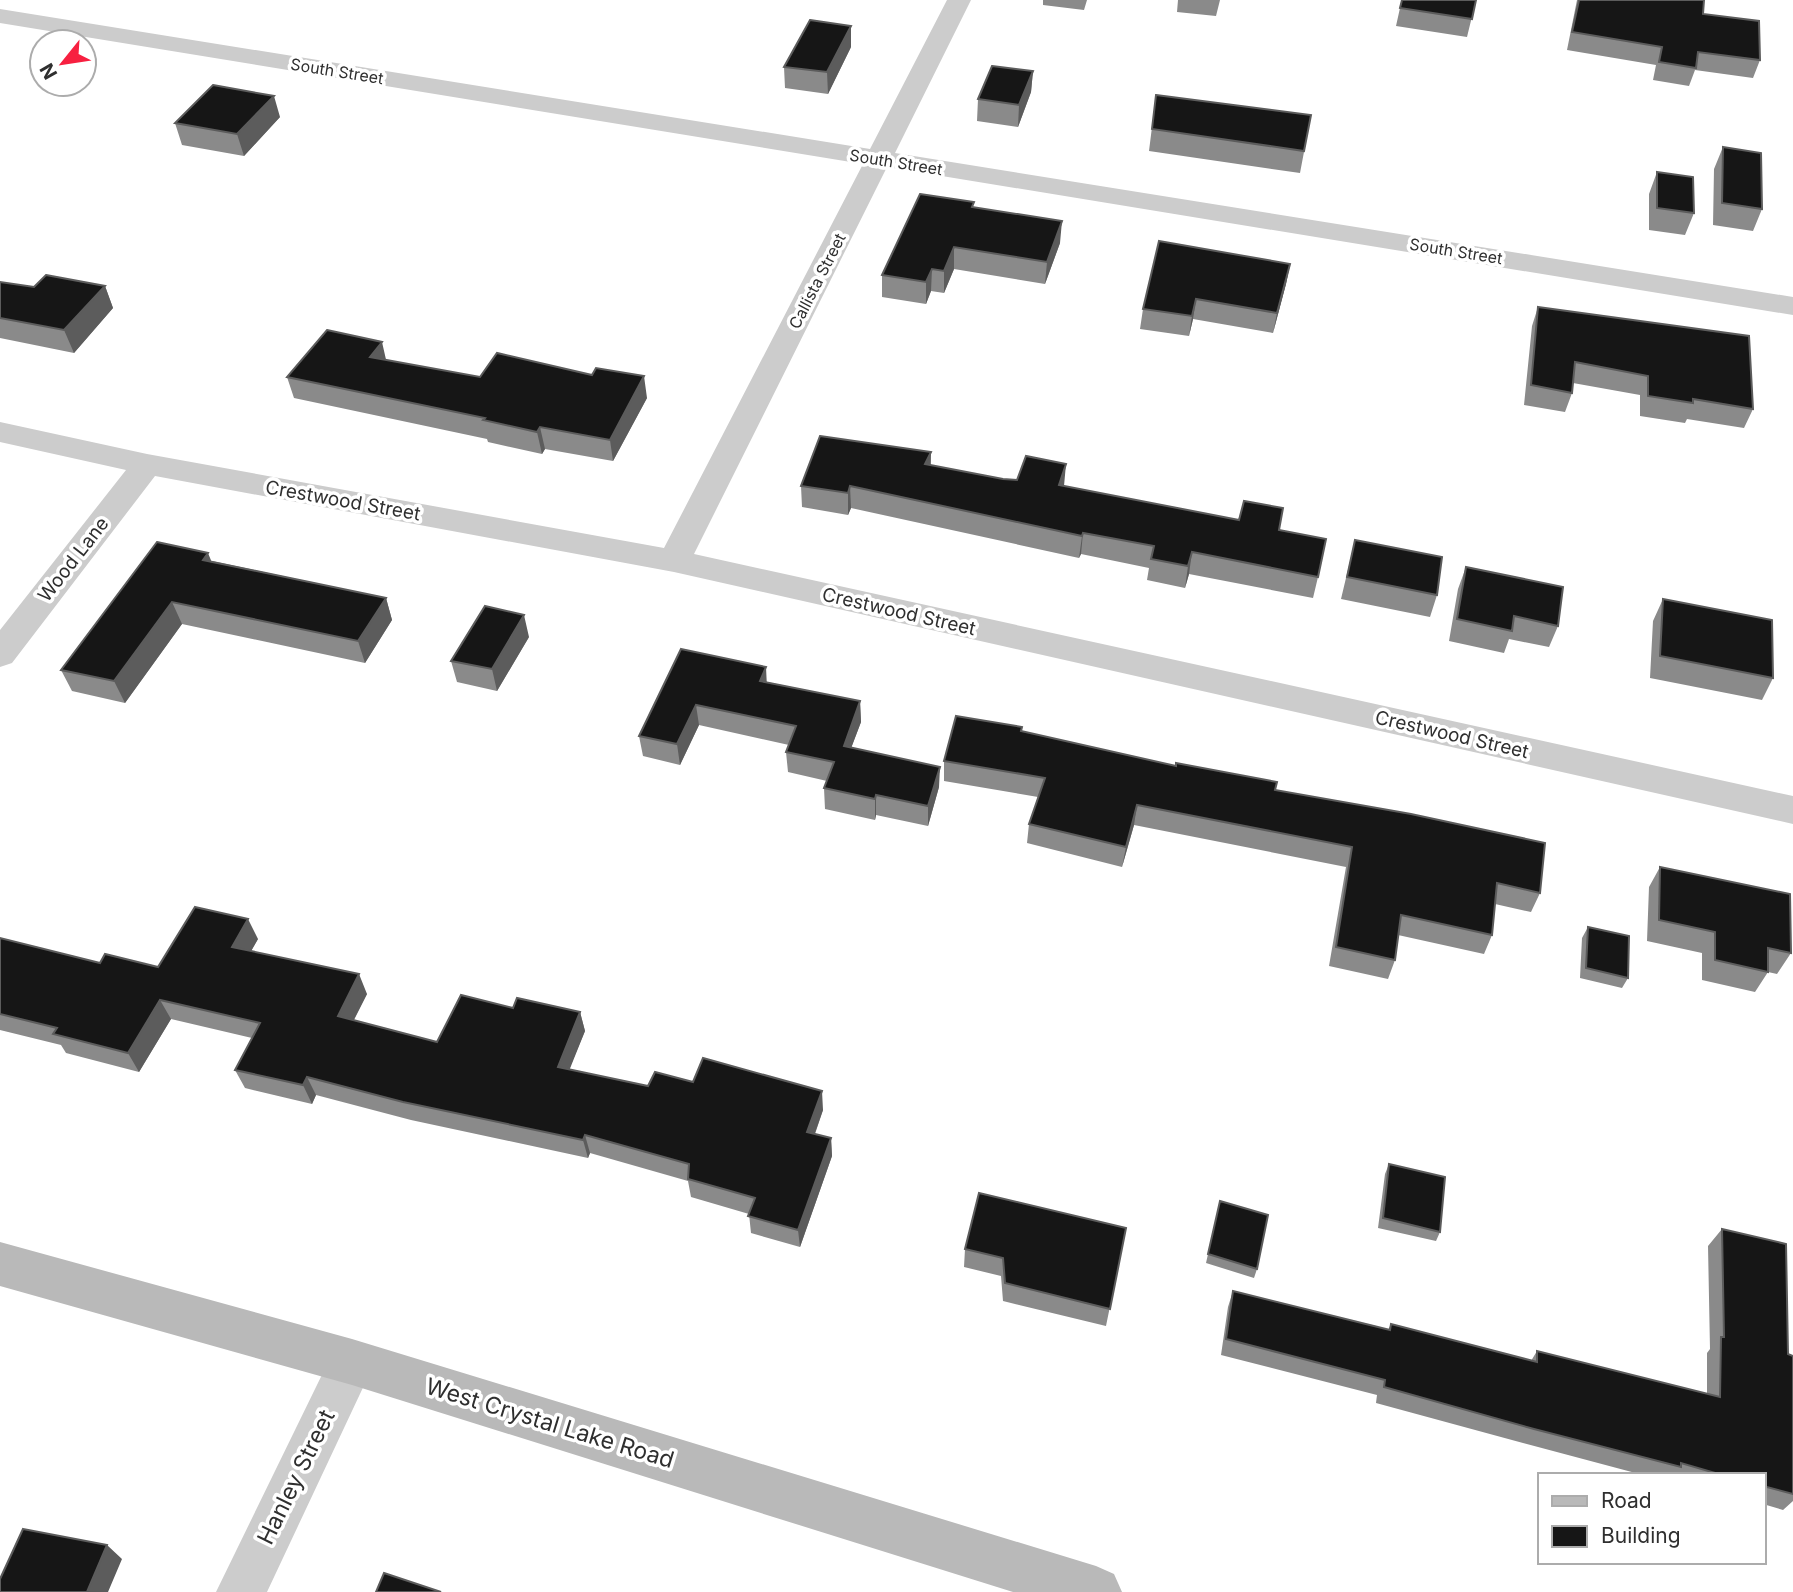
<svg xmlns="http://www.w3.org/2000/svg" width="1793" height="1592" viewBox="0 0 1793 1592" font-family="Inter,sans-serif">
<style>
.lines{fill:none;stroke-linecap:round;stroke-linejoin:round}
.street{fill:#ccc;fill-rule:evenodd}
.secondary{fill:#b9b9b9;fill-rule:evenodd}
.wall{fill:#8a8a8a}
.shaded-wall{fill:#5c5c5c}
.building{fill:#161616;stroke:#5c5c5c;stroke-width:2}
.labels{text-anchor:middle;stroke-width:7;stroke-linejoin:round;paint-order:stroke}
.far-street-label{font-size:16px;fill:#2f2f2f;stroke:#fff}
.street-label{font-size:19px;fill:#2f2f2f;stroke:#fff}
.near-street-label{font-size:23px;fill:#2f2f2f;stroke:#fff}
</style>
<rect width="100%" height="100%" fill="#fff"/>
<g class="lines">
<path class="street" d="M947,0H971L895,153L1793,297V315L887,167L694,554L1793,796V824L674,572L155,476L12,663L0,667V630L126,470L0,442V422L147,454L664,548L863,164L0,23V9L870,149Z
M352,1340L368,1346L375,1362L267,1592H216L336,1346Z"/>
<path class="secondary" d="M0,1242L352,1339L1096,1566L1114,1574L1122,1592H1013L352,1385L0,1286Z"/>
</g>
<path class="wall" d="M1043,0H1087L1084,10L1043,5Z
M1178,0H1220L1216,16L1177,12Z
M1476,0L1467,37L1396,26L1400,8Z
M1577,0H1704L1703,14L1760,60L1753,78L1695,70L1689,86L1653,80L1656,65L1567,50Z
M851,47L828,94L785,88L784,67Z
M1033,71L1031,92L1018,127L977,121L978,99Z
M1156,95L1311,115L1300,173L1149,151Z
M280,117L244,156L182,145L175,123Z
M1723,147L1762,209L1753,231L1713,225L1714,169Z
M1657,172L1694,213L1685,235L1649,230V194Z
M974,207L1060,243L1045,284L954,269L944,293L931,291L926,304L882,297V275Z
M1290,264L1286,284L1273,333L1193,319L1189,336L1140,329L1143,309Z
M0,282L34,287L105,286L113,308L74,353L0,338Z
M1538,307L1753,409L1744,428L1687,419L1685,423L1640,416V395L1573,383L1572,393L1565,412L1524,405L1532,326Z
M386,360L480,377L647,398L613,461L545,449L542,454L488,442L487,439L294,398L287,377Z
M931,452V465L1003,479L1064,486L1279,530L1318,577L1313,598L1189,574L1185,588L1147,580L1149,568L1081,554L1079,558L851,508L848,515L802,507L801,486Z
M1355,540L1437,595L1430,617L1341,599Z
M212,561L386,598L392,620L365,663L182,624L125,703L72,691L61,670Z
M1466,567L1558,626L1549,647L1509,639L1504,653L1449,641L1458,589Z
M1663,599L1773,678L1762,700L1650,678L1653,621Z
M529,637L497,691L457,682L451,661Z
M681,649L767,682L860,701L861,722L851,748L939,787L928,826L876,815L875,820L825,809L824,788L827,781L788,772L786,752L789,745L699,725L680,765L643,756L639,736Z
M1022,731L1275,790L1540,893L1531,912L1495,904L1492,935L1484,954L1398,935L1395,960L1388,979L1329,966L1346,867L1134,825L1122,867L1027,843L1029,824L1038,797L944,781V761Z
M1660,867L1791,953L1777,974L1768,972L1755,992L1702,980V953L1647,941L1649,887Z
M1588,927L1628,978L1622,988L1580,978L1582,938Z
M0,938L100,963L158,967L258,939L251,951L367,994L354,1020L437,1042L513,1008L580,1012L585,1031L569,1069L648,1086L693,1082L823,1110L815,1134L831,1138L832,1156L800,1247L751,1233L749,1214L691,1197L688,1181L590,1153L588,1158L411,1120L316,1095L312,1104L245,1088L235,1070L252,1038L171,1019L139,1072L66,1053L61,1045L0,1030Z
M1389,1164L1440,1232L1436,1241L1378,1228L1385,1174Z
M1220,1201L1257,1269L1254,1278L1206,1263Z
M1126,1228L1106,1326L1003,1301L1001,1276L964,1267L965,1249Z
M1722,1229L1788,1354L1793,1356V1501L1783,1510L1763,1504V1475H1643L1523,1443L1376,1403L1377,1395L1221,1355L1228,1307L1233,1291L1388,1330L1391,1324L1531,1361L1537,1351L1707,1394V1353L1710,1349L1708,1246Z"/>
<path class="shaded-wall" d="M851,26V47L828,94L827,72Z
M1033,71L1031,92L1018,127L1019,105Z
M274,96L280,117L244,156L237,134Z
M1062,221L1060,243L1045,284L1047,262Z
M954,247V269L944,293V271Z
M1290,264L1286,284L1273,333L1277,313Z
M932,269L931,291L926,304V282Z
M105,286L113,308L74,353L64,330Z
M1196,299L1193,319L1189,336L1192,316Z
M382,342L387,364L370,357Z
M644,376L647,398L613,461L610,440Z
M540,427L545,449L542,454L537,432Z
M931,452L930,474L925,464Z
M1066,464L1064,486L1057,507L1059,485Z
M850,486L851,508L848,515V493Z
M1083,533L1081,554L1079,558L1082,536Z
M1192,552L1189,574L1185,588L1188,566Z
M208,553L217,575L203,560Z
M386,598L392,620L365,663L358,641Z
M172,602L182,624L125,703L114,681Z
M524,615L529,637L497,691L492,669Z
M766,667L767,688L760,681Z
M860,701L861,722L844,767V746Z
M696,705L699,725L680,765L677,744Z
M940,767L939,787L928,826V806Z
M876,795V815L875,820V799Z
M1137,805L1134,825L1122,867L1126,847Z
M248,919L258,939L242,967L232,947Z
M359,974L367,994L346,1035L338,1016Z
M160,1000L171,1019L139,1072L128,1053Z
M580,1012L585,1031L563,1086L558,1067Z
M307,1077L316,1095L312,1104L303,1085Z
M822,1091L823,1110L809,1150L807,1132Z
M585,1135L590,1153L588,1158L583,1140Z
M831,1138L832,1156L800,1247L798,1230Z
M107,1545L122,1559L108,1592H87Z"/>
<path class="building" d="M1402,0H1476L1472,19L1400,8Z
M1579,0H1704L1703,14L1759,21L1760,60L1698,52L1696,68L1659,62L1662,47L1572,32Z
M810,20L851,26L827,72L784,67Z
M992,66L1033,71L1019,105L978,99Z
M213,85L274,96L237,134L175,123Z
M1156,95L1311,115L1304,151L1152,129Z
M1723,147L1761,153L1762,209L1722,203Z
M1657,172L1693,177L1694,213L1657,208Z
M920,194L974,202L972,207L1062,221L1047,262L954,247L944,271L932,269L926,282L882,275Z
M1159,241L1290,264L1277,313L1196,299L1192,316L1143,309Z
M46,275L105,286L64,330L0,318V282L34,287Z
M1538,307L1749,336L1753,409L1693,399V403L1648,396V376L1575,362L1572,393L1531,385Z
M327,330L382,342L370,357L480,377L497,353L592,375L596,368L644,376L610,440L540,427L537,432L483,420L485,418L287,377Z
M820,436L931,452L925,464L1003,479L1017,480L1026,456L1066,464L1059,485L1239,520L1244,501L1283,508L1279,530L1326,539L1318,577L1192,552L1188,566L1151,559L1154,546L1083,533L1082,536L850,486L848,493L801,486Z
M1355,540L1442,557L1437,595L1347,577Z
M157,542L208,553L203,560L386,598L358,641L172,602L114,681L61,670Z
M1466,567L1563,587L1558,626L1514,616L1512,631L1457,619Z
M1663,599L1772,620L1773,678L1660,656Z
M485,606L524,615L492,669L451,661Z
M681,649L766,667L760,681L860,701L844,746L940,767L928,806L876,795L875,799L824,788L834,762L786,752L796,726L696,705L677,744L639,736Z
M956,716L1022,727L1021,731L1176,766V763L1277,782L1275,790L1411,814L1545,843L1540,893L1497,883L1492,935L1401,915L1395,960L1336,947L1352,847L1137,805L1126,847L1029,824L1045,778L944,761Z
M1660,867L1790,894L1791,953L1768,948V972L1715,960V932L1659,920Z
M195,907L248,919L232,947L359,974L338,1016L437,1042L461,995L513,1008L517,998L580,1012L558,1067L648,1086L655,1072L693,1082L703,1058L822,1091L807,1132L831,1138L798,1230L748,1216L755,1198L688,1179L689,1164L585,1135L583,1140L403,1102L307,1077L303,1085L235,1070L260,1023L160,1000L128,1053L53,1034L57,1028L0,1014V938L100,963L105,954L158,967Z
M1588,927L1629,936L1628,978L1586,968Z
M1389,1164L1445,1177L1440,1232L1383,1218Z
M979,1193L1126,1228L1110,1309L1005,1283L1003,1258L965,1249Z
M1220,1201L1268,1215L1257,1269L1208,1254Z
M1722,1229L1786,1244L1788,1354L1793,1356V1494L1763,1486V1475H1722L1681,1463V1467L1534,1429L1384,1387L1385,1380L1226,1339L1233,1291L1390,1330L1391,1324L1537,1362V1351L1720,1397L1721,1337H1724Z
M23,1529L107,1545L87,1592H0V1579Z
M384,1573L441,1592H376Z"/>
<g class="labels">
<g class="far-street-label">
<text transform="translate(337 71) rotate(9)" y="6">South Street</text>
<text transform="translate(896 162) rotate(9)" y="6">South Street</text>
<text transform="translate(1456 251) rotate(9)" y="6">South Street</text>
<text transform="translate(817 281) rotate(-63)" y="6">Callista Street</text>
</g>
<g class="street-label">
<text transform="translate(343 500) rotate(10)" y="7">Crestwood Street</text>
<text transform="translate(73 559) rotate(-52)" y="7">Wood Lane</text>
<text transform="translate(899 611) rotate(13)" y="7">Crestwood Street</text>
<text transform="translate(1452 734) rotate(13)" y="7">Crestwood Street</text>
</g>
<g class="near-street-label">
<text transform="translate(550 1423) rotate(17)" y="8">West Crystal Lake Road</text>
<text transform="translate(296 1477) rotate(-64)" y="8">Hanley Street</text>
</g>
</g>
<rect x="1538" y="1473" width="228" height="91" fill="#ffffff" stroke="#acacac" stroke-width="2"/>
<rect x="1552" y="1496" width="35" height="10" fill="#b9b9b9" stroke="#acacac" stroke-width="2"/>
<text x="1601" y="1508" font-size="21" fill="#2f2f2f">Road</text>
<rect x="1552" y="1526" width="35" height="21" fill="#161616" stroke="#acacac" stroke-width="2"/>
<text x="1601" y="1543" font-size="21" fill="#2f2f2f">Building</text>
<g transform="translate(63 63) rotate(240)"><circle r="33" fill="#ffffff" stroke="#acacac" stroke-width="2"/>
<path d="M0-5L12 26L0 18L-12 26Z" fill="#f72040"/>
<text y="-10" font-size="19" font-weight="bold" text-anchor="middle" fill="#2f2f2f">N</text>
</g>
</svg>
